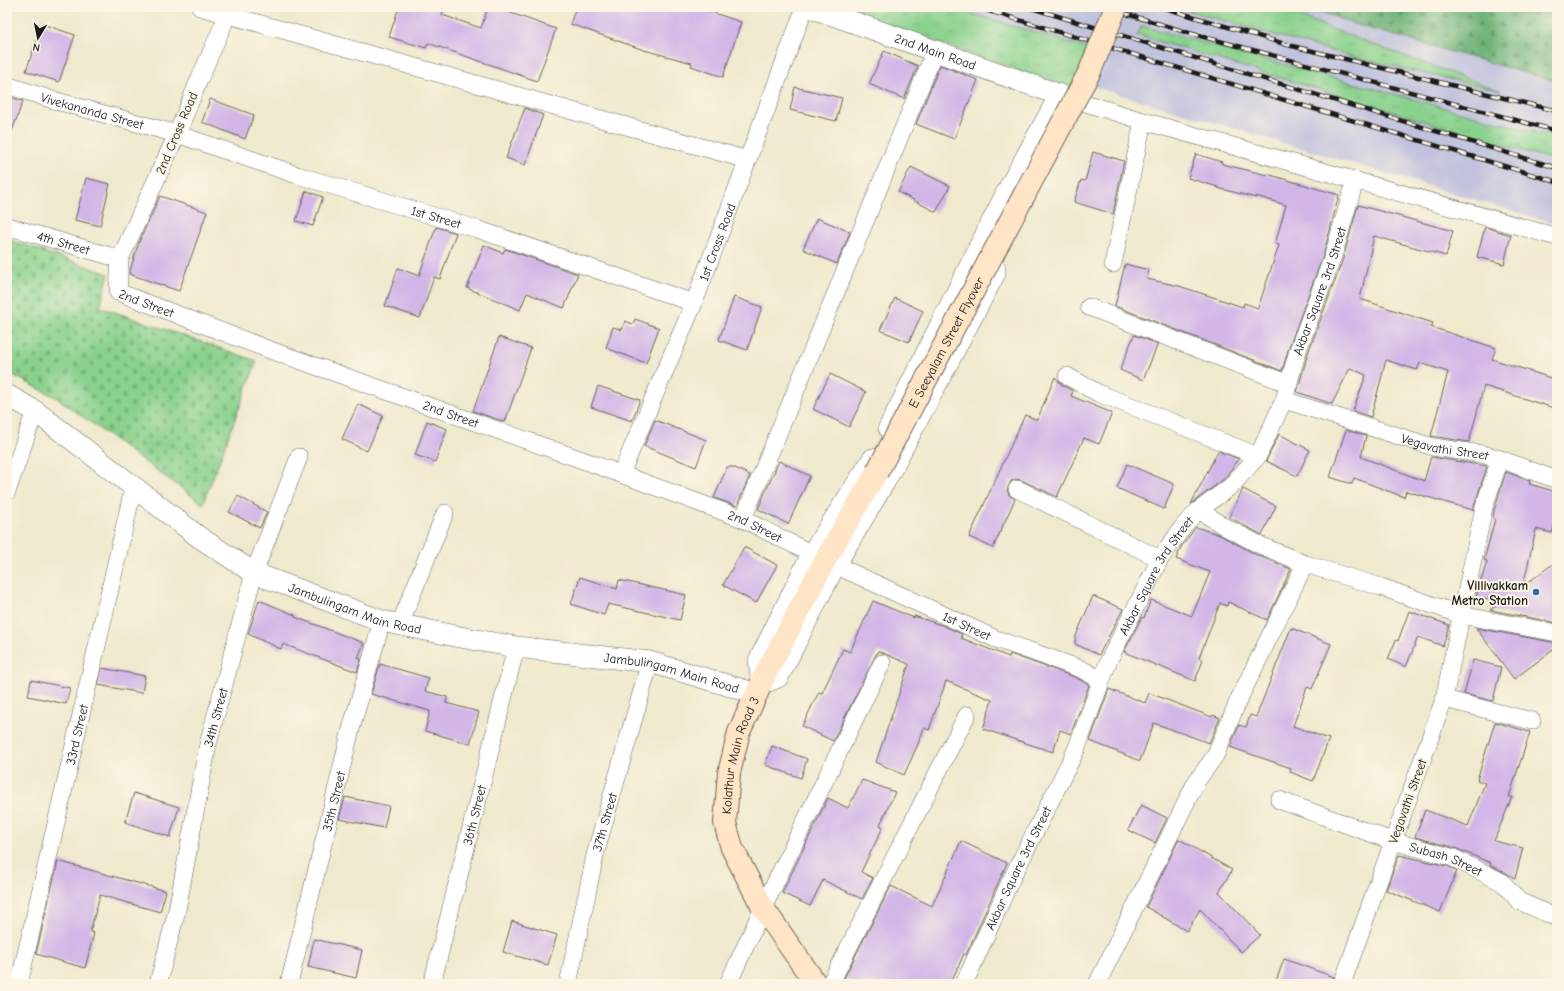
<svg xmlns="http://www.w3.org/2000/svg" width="1564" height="991" viewBox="0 0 1564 991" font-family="'Comic Neue',sans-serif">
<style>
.railway{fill:#c1c2dd}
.grass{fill:url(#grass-tufts);stroke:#527654}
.forest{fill:url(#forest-firs);stroke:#45684a}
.cemetery{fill:url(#cemetery-stones);stroke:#527654}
.building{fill:#d1b6e7}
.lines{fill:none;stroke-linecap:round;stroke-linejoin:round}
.minor-casing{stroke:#66645a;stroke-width:18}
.tertiary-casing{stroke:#66645a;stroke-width:22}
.secondary-casing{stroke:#66645a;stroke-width:24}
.minor{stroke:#fff;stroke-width:17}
.tertiary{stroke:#fff;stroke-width:21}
.secondary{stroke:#ffe4c6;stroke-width:22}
.rail-casing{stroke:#1c1c1c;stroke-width:4.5}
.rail{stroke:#fcf5e5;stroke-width:3;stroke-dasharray:9;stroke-linecap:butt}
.secondary-bridge-casing{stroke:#66645a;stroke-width:24;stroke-linecap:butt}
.secondary-bridge{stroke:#ffe4c6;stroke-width:22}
.poi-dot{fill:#1f6fb2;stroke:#fcf5e5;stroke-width:1.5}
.labels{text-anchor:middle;stroke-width:4;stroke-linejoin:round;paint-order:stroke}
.street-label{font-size:13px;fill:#1c1c1c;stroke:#fcf5e5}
.poi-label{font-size:13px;font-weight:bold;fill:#1c1c1c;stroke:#fcf5e5;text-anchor:end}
</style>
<defs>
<pattern id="grass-tufts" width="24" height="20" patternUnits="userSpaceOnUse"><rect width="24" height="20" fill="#89d18d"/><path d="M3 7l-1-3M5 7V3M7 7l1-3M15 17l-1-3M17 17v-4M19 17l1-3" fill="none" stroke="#76b379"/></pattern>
<pattern id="forest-firs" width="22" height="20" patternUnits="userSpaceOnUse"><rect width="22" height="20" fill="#6eb378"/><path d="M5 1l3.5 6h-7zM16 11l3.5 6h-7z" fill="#5a9162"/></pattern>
<pattern id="cemetery-stones" width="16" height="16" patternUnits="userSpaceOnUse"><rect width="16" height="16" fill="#89d18d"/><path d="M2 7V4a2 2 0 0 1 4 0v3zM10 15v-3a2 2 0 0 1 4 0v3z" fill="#76b379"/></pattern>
</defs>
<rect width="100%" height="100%" fill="#fcf5e5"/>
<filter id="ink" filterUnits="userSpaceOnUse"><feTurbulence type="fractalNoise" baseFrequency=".025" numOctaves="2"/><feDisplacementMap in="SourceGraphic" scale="8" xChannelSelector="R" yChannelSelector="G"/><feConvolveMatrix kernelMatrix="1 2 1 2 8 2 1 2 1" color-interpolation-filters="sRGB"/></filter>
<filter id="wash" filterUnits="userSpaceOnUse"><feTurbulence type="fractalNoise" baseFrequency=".012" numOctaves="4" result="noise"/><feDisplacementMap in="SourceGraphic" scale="16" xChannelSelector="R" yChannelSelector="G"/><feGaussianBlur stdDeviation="0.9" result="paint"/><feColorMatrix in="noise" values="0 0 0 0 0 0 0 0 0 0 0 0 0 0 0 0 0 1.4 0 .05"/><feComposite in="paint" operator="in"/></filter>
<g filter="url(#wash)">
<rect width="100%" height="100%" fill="#efe9cd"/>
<path class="railway" d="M821,7H1557V224L1098,88Z"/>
<path class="grass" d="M838,7H950L1087,48L1072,90Z
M1175,7H1276L1363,41L1501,91L1357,58Z
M1142,26L1557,138V161L1137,35Z"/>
<path class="forest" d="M1308,7H1557V82L1357,25Z"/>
<path class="cemetery" d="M7,239L109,274L100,307L257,361L203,504L57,398L7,372Z"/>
<g id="blocks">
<path class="building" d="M399,7H444L442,15L481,28L488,7H494L556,29L537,81L428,43L426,48L389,37Z
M576,7H696L741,22L723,77L691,66L692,63L644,50L570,24Z
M42,24L75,35L59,82L26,71Z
M884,51L918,66L904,99L869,84Z
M940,65L978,80L954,139L916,124Z
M795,87L842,98L836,121L790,110Z
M7,96L23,101L9,139H7Z
M210,99L254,115L245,139L202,122Z
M525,108L543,115L525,165L506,158Z
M1093,152L1124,161L1113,214L1074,202L1081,180L1085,181Z
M1196,154L1222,162V164L1267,175V174L1339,195L1324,253L1289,347L1282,371L1115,306L1125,264L1149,270L1147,279L1179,286L1243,307L1244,303L1258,308L1279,245L1275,244L1286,205L1256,196V198L1218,188V187L1188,178Z
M911,167L950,186L936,212L898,192Z
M86,178L110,184L100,226L75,220Z
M306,191L323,197L313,226L296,221Z
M160,196L207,212L179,291L129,274L139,242Z
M1358,205L1453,231L1446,256L1374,236L1360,299L1433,323L1431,327L1496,348L1492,359L1557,380V409L1484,386L1469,442L1431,436L1448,372L1420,363L1417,370L1386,360L1371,417L1353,411L1366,375L1350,368L1332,404L1297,392L1308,353L1343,259Z
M817,218L850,232L837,264L803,249Z
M436,227L456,233L440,279L434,277L420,318L385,306L398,268L419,276Z
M1485,227L1511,235L1504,264L1477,257Z
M484,245L503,253L505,249L578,274L564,308L527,293L520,310L467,288Z
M734,297L762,307L747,350L719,340Z
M895,298L923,311L909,342L880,330Z
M635,319L659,328L646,363L606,348L613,327L622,330L625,321L633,324Z
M1134,335L1158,344L1143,380L1120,370Z
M499,337L531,348L505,422L473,411Z
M830,374L866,392L849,427L813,409Z
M1055,377L1062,385L1073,391L1071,396L1112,413L1099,444L1084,438L1057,497L1021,480L1016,479L1011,481L1007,490L1009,495L1015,499L993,548L969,537L1025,415L1037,420Z
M598,386L640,400L632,421L591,407Z
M358,404L383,416L367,451L342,439Z
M655,420L706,440L696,467L644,446Z
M427,421L447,429L435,462L415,455Z
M1346,430L1366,436L1361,457L1424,481L1431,457L1487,466L1473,510L1406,491L1404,497L1354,478L1352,484L1330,477Z
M1279,434L1310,450L1297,476L1266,461Z
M1218,451L1239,459L1224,479L1191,504Z
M779,461L810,476L788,524L758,509Z
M1127,464L1174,484L1164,509L1117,488Z
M727,467H733L750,475L737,506L714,498Z
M1506,472L1530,481L1529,484L1557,492V517L1552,533L1536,529L1523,586L1557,561V623L1490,610L1500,603L1476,597L1487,561L1484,560L1495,519L1493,518L1494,510Z
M1243,489L1276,506L1262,535L1229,517Z
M238,496L267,512L260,528L229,512Z
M1196,527L1220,535L1255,554L1291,569L1267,620L1228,602L1227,606L1220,603L1199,658L1203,660L1195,681L1124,652L1142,617L1144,618L1151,600L1192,616L1210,572L1176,559L1181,547Z
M744,547L777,565L756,603L723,585Z
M580,577L617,589L619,580L686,595L680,620L608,604L604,615L571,604Z
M1093,596L1123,609L1099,655L1075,644V638Z
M259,600L295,615V617L364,643L358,658L361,659L357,672L283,644L281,649L248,634Z
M873,601L914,618V616L944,626L962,634L961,638L1009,657L1010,654L1077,678L1089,685L1071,734L1060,730L1053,752L983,729L992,700L946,681L929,730L924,728L918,744L904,775L876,762L909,664L878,651L833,741L802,726L819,692L822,693L843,649L850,652Z
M1409,611L1449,625L1443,646L1418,637L1406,667L1388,659L1396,640L1398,641Z
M1291,628L1331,644L1312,689L1307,687L1293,726L1329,739L1313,781L1290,772L1291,768L1230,747L1239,725L1246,727L1250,715L1256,717Z
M1476,628L1557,643V647L1514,679Z
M1473,660L1501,667L1493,701L1464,694Z
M380,664L429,678L425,691L447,697L446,703L479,712L470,744L425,731L430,711L371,694Z
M102,668L145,676L142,693L98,685Z
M31,680L70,688L66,704L28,696Z
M1109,689L1145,703L1149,693L1212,717L1213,715L1220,718L1209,743L1154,723L1140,761L1090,741Z
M1495,722L1530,732L1509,797H1512L1494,841L1523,848L1515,878L1490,865L1491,863L1455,848L1415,837L1425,810L1468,826L1485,783L1477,780Z
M772,746L807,759L801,778L765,765Z
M862,780L895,792L880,825L883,827L861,872L873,878L862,899L823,880L810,906L782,893L828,798L848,808Z
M134,793L179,807L170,837L125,822Z
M345,797L389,806L384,828L339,819Z
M1141,805L1167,818L1155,843L1128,830Z
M1179,839L1232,870L1219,892L1260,935L1241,952L1200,909L1187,931L1146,907Z
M961,841L1007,863L966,955L964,954L950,984H856L844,978L891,886L932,906Z
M1399,855L1447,866L1457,871L1440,912L1386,890Z
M58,861L166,891L160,912L100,895L90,932L94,933L85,968L36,954Z
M512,921L557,935L548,965L503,952Z
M314,939L362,950L356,978L308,967Z
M1284,959L1334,977L1332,984H1275Z"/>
</g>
</g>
<g filter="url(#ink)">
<use href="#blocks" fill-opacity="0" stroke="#66645a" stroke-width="1"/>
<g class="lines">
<g class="minor-casing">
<g id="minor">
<path d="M200,7L748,160"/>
<path id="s1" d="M231,7L199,80L177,134L120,259L118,292L270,350L588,462L743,519L812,554"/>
<path id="s2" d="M7,85L53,100L177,134L297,175L477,229L694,303"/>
<path d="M1063,96L1143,121L1557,237"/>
<path id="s3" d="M7,226L120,259"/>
<path d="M1113,264L1143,121"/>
<path d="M1089,307L1289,384"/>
<path d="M1067,376L1098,393L1258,456"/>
<path id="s4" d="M1284,400L1433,447L1482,454L1500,459L1484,507L1444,699L1342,984"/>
<path d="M1500,459L1557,480"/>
<path id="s5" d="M621,474L694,303L805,7"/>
<path d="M1017,489L1160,559"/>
<path d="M7,492L35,411"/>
<path d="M1199,510L1225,527L1260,545L1305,564L1381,587L1461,615L1557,633"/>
<path d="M743,519L935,51"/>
<path id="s6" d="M835,565L996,639L1081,669L1101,680"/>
<path d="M400,624L445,513"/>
<path d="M1444,699L1532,721"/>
<path id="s7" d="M1279,800L1392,841L1451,857L1502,882L1519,901L1557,918"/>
<path id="s8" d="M19,984L134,485"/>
<path id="s9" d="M158,984L177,910L208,744L254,573L299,457"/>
<path id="s10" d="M289,984L351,729L382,621"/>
<path id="s11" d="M432,984L516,647"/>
<path id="s12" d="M568,984L596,851L650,662"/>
<path d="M728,984L763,908L882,663"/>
<path d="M830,984L967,715"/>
<path id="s13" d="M964,984L1010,882L1076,750L1109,660L1160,559L1185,524L1199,510L1231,486L1258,456L1284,400L1298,350L1333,256L1355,181"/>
<path d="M1097,984L1196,782L1215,756L1239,699L1305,564"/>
</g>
</g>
<g class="tertiary-casing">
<g id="tertiary">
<path id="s14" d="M810,7L1060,95L1008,190L889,428"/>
<path id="s15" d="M7,395L35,411L199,537L254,573L382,621L460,637L516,647L650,662L757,694"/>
<path d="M873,459L812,554L759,661L762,684L778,677L835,565L885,481L995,273C996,262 986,255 979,247"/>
</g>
</g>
<g class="secondary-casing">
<g id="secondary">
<path id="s16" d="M816,984L763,908L732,848L725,823L729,773L739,732L766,673L828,555L877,472"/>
</g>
</g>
<use href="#minor" class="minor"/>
<use href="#tertiary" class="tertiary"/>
<use href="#secondary" class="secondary"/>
<g class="rail-casing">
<path id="rail" d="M976,7L1557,182
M1028,7L1557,168
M1104,7L1189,33L1557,131
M1161,7L1288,45L1557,111"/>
</g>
<use href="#rail" class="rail"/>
<g class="secondary-bridge-casing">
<g id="secondary-bridge">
<path id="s17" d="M877,472L1090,71L1116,7"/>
</g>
</g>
<use href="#secondary-bridge" class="secondary-bridge"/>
</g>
</g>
<circle class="poi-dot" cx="1536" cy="592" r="4"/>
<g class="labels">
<g class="street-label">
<text dy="5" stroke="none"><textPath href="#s14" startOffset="133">2nd Main Road</textPath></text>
<text dy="5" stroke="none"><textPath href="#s2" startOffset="89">Vivekananda Street</textPath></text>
<text transform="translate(176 133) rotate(-67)" y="5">2nd Cross Road</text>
<text dy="5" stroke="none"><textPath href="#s2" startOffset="449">1st Street</textPath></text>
<text dy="5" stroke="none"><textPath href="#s5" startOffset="251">1st Cross Road</textPath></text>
<text dy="5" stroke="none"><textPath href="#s3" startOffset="59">4th Street</textPath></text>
<text dy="5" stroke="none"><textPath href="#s13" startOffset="788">Akbar Square 3rd Street</textPath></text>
<text dy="5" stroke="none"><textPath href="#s1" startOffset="339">2nd Street</textPath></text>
<text dy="5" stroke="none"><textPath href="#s17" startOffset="147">E Seeyalam Street Flyover</textPath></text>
<text dy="5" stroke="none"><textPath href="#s1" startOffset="663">2nd Street</textPath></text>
<text dy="5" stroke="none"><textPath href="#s4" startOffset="168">Vegavathi Street</textPath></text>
<text dy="5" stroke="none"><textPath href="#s1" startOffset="987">2nd Street</textPath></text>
<text dy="5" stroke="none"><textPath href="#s13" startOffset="452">Akbar Square 3rd Street</textPath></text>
<text dy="5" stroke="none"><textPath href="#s15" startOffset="412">Jambulingam Main Road</textPath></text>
<text dy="5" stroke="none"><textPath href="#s6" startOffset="145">1st Street</textPath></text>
<text dy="5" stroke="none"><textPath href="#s15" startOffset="736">Jambulingam Main Road</textPath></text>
<text dy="5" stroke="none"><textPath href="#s9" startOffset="273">34th Street</textPath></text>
<text dy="5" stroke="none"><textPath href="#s8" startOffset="256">33rd Street</textPath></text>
<text dy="5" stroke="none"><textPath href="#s16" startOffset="256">Kolathur Main Road 3</textPath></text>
<text dy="5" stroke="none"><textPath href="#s10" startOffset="188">35th Street</textPath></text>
<text transform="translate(1407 801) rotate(-70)" y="5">Vegavathi Street</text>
<text dy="5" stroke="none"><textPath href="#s11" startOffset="174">36th Street</textPath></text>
<text dy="5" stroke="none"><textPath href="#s12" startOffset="166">37th Street</textPath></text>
<text dy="5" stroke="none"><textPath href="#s7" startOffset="177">Subash Street</textPath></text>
<text dy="5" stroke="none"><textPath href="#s13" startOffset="128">Akbar Square 3rd Street</textPath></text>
</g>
<g class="poi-label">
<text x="1528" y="590">Villivakkam<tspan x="1528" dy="15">Metro Station</tspan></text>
</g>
</g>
<rect width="1564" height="991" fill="none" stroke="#fcf5e5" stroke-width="24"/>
<g transform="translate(38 38) rotate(190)" stroke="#fcf5e5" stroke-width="3" paint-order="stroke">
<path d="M0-3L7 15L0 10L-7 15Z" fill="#1c1c1c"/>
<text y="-6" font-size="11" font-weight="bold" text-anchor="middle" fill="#1c1c1c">N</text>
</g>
</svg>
